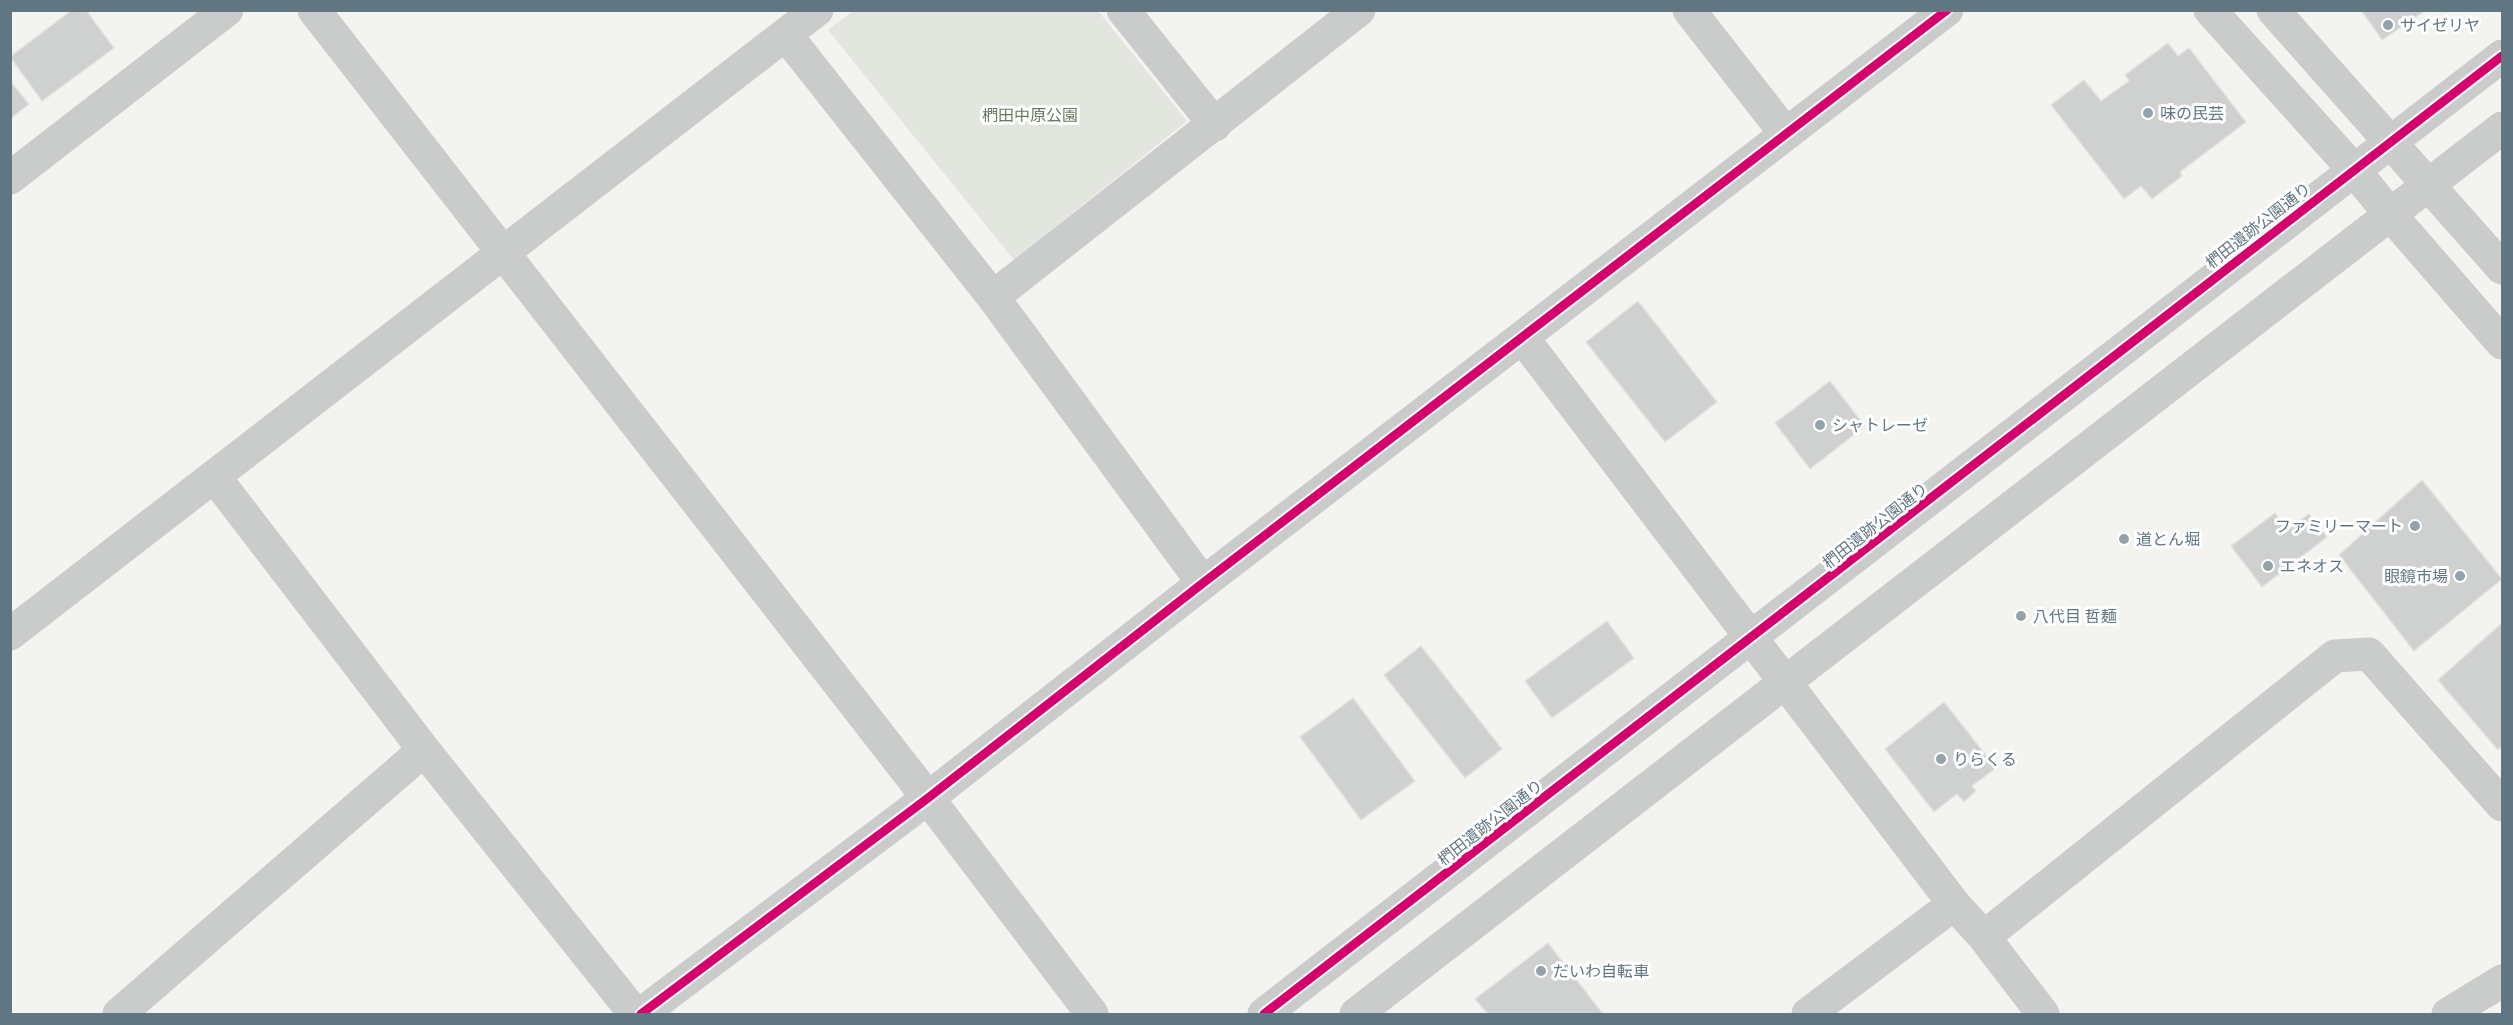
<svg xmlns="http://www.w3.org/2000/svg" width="2513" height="1025" viewBox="0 0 2513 1025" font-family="Overpass,'Noto Sans JP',sans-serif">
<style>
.green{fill:#e2e6de}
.building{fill:#cfd0d0;stroke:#e2e2e1;stroke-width:1.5}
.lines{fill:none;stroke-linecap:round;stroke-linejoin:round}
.minor{stroke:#cacccc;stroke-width:33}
.tertiary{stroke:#cacccc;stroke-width:33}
.cycleway-casing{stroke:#fff;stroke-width:13}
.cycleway{stroke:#d6006c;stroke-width:9}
.poi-dot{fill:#94a2a9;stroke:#fff;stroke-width:2}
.labels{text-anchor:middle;stroke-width:6;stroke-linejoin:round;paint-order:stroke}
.poi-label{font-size:16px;fill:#617683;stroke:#fff;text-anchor:start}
.park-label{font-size:16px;fill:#677a60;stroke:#fff}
.street-label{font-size:16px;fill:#617683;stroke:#fff}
</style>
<rect width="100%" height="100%" fill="#f3f3f0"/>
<path class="green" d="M853,11H1098L1187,121L1014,260L828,30Z"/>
<path class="building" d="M72,10H86L114,48L42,101L10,57Z
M2361,10H2426L2382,40Z
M2168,43L2178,56L2189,48L2246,122L2180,172L2182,176L2152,199L2141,186L2124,199L2051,105L2084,80L2101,101L2129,81L2125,75Z
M10,81L29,104L10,119Z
M1638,301L1717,402L1665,442L1586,342Z
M1830,381L1865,426L1810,469L1775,423Z
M2422,480L2502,579L2414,651L2339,555Z
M2275,513L2288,530L2309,514L2327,537L2262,587L2231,546Z
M1607,621L1634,658L1552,718L1525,681Z
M2502,623V746L2498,750L2438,680Z
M1421,646L1502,749L1465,778L1384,675Z
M1353,698L1415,781L1361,820L1300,737Z
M1944,702L1996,768L1972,786L1976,791L1964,802L1957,794L1934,812L1885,749Z
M1548,943L1603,1014H1488L1475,999Z"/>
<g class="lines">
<path class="minor" d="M314,10L928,798L1092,1014
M1123,10L1215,125
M1689,10L1786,134
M786,35L993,297L1203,583
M993,297L1359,10
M1522,337L1954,904L1984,937L2043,1014
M214,476L424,750L635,1014
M10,634L817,10
M1984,937L2335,656L2369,654L2502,805
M119,1014L424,750
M641,1014L928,798L1203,583L1947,10
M1808,1014L1954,904
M2448,1014L2502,981"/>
<path class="tertiary" d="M2210,10L2354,170L2389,213L2502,343
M2273,10L2502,268
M10,178L227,10
M1264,1014L2502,56
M1356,1014L2502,128"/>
<g class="cycleway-casing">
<path id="cycleway" d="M641,1014L928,798L1203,583L1947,10
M1264,1014L2502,56"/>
</g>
<use href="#cycleway" class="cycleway"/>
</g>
<g class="poi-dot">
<circle cx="2388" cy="25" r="6"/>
<circle cx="2148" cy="113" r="6"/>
<circle cx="1820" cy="425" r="6"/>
<circle cx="2415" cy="526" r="6"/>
<circle cx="2124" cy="539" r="6"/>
<circle cx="2268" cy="566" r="6"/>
<circle cx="2460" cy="576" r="6"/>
<circle cx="2021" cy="616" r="6"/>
<circle cx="1941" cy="759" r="6"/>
<circle cx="1541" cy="971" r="6"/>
</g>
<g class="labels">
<g class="poi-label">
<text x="2400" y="31">サイゼリヤ</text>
<text x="2160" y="119">味の民芸</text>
<text x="1832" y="431">シャトレーゼ</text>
<text x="2403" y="532" text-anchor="end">ファミリーマート</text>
<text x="2136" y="545">道とん堀</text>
<text x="2280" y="572">エネオス</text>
<text x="2448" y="582" text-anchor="end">眼鏡市場</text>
<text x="2033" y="622">八代目 哲麺</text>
<text x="1953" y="765">りらくる</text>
<text x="1553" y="977">だいわ自転車</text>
</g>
<g class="park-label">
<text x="1030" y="121">椚田中原公園</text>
</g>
<g class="street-label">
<text transform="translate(2258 225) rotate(-38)" y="6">椚田遺跡公園通り</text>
<text transform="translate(1875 525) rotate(-38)" y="6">椚田遺跡公園通り</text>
<text transform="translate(1490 822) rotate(-38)" y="6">椚田遺跡公園通り</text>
</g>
</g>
<rect width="2513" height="1025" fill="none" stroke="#617683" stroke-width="24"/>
</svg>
